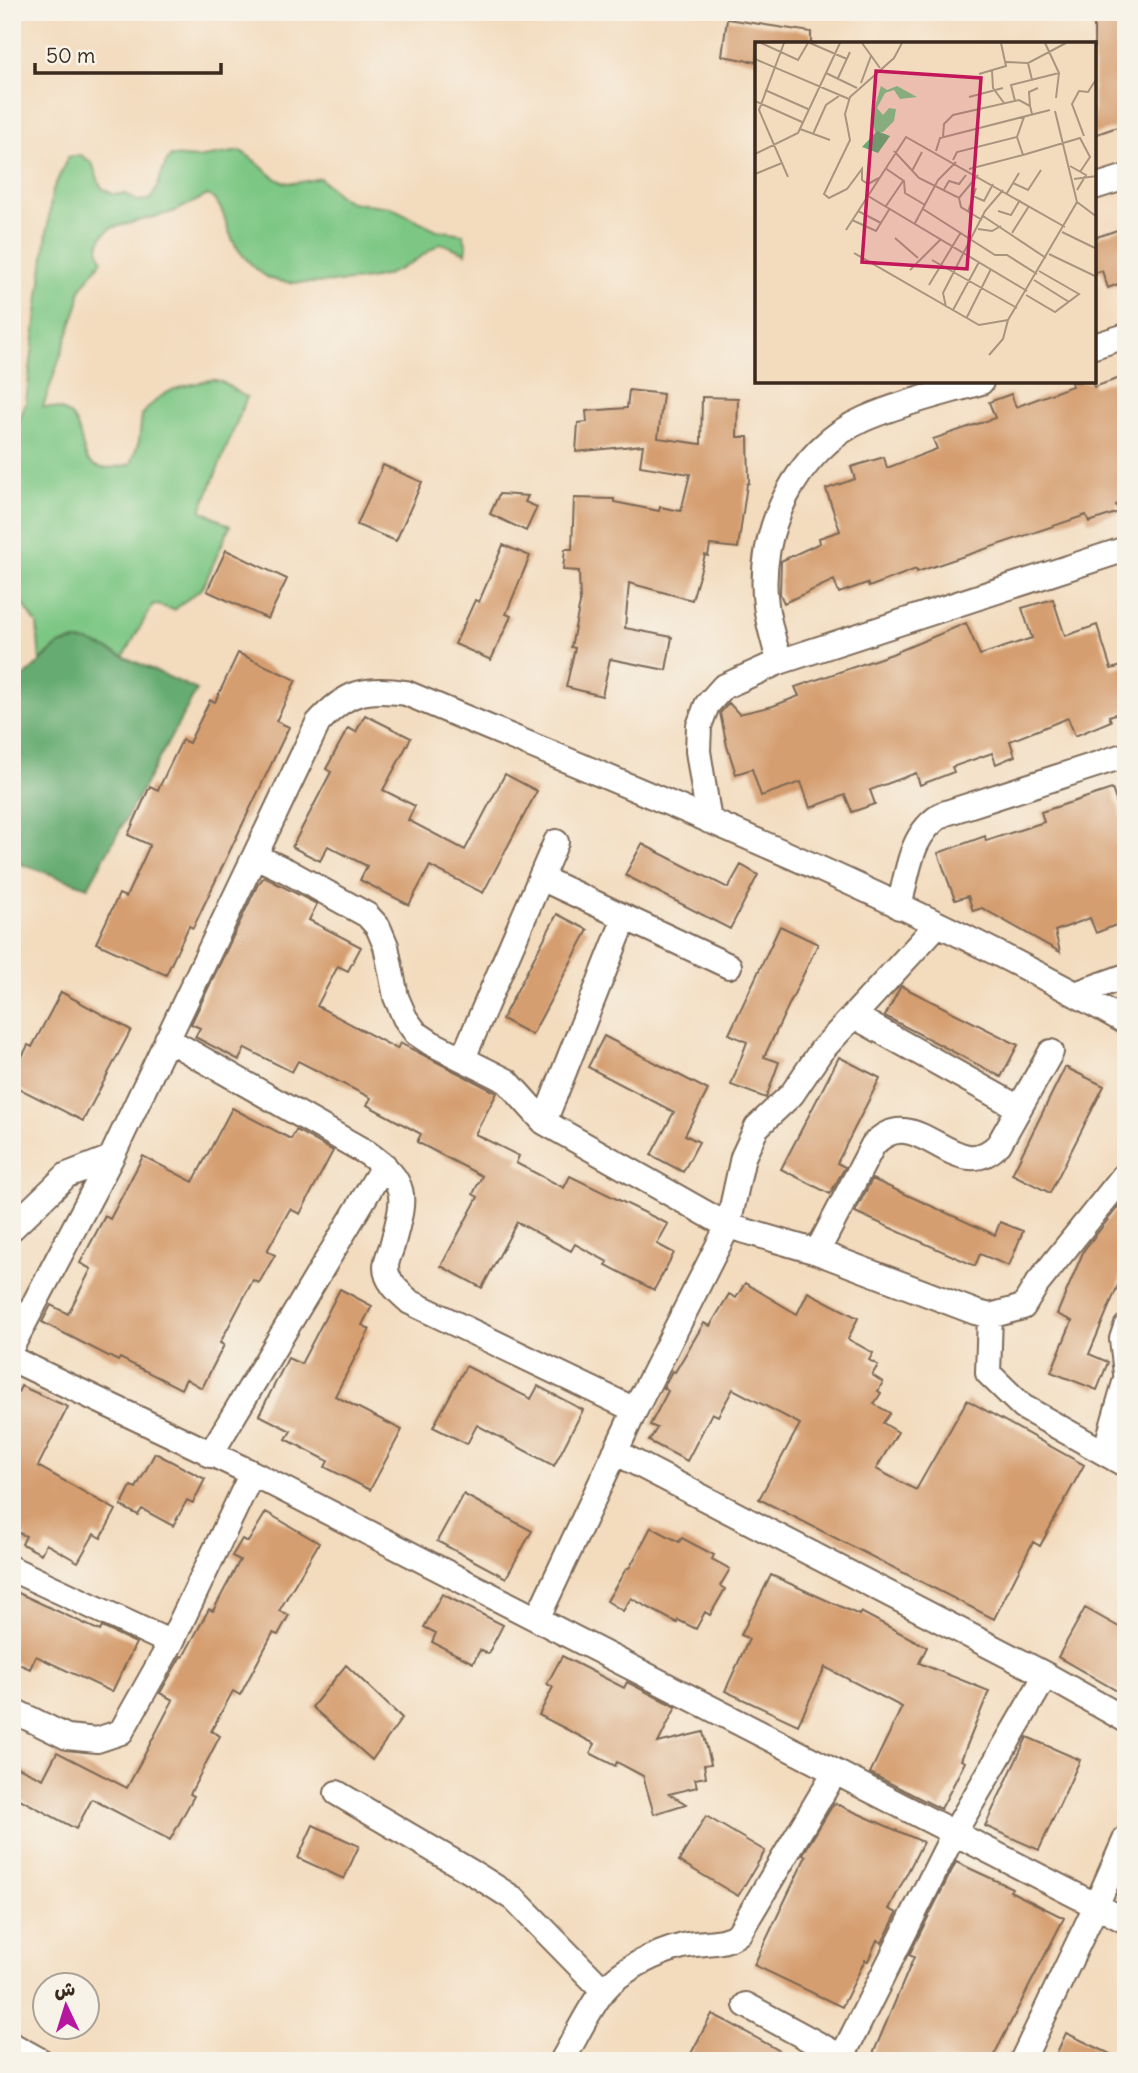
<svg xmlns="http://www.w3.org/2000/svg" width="1138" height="2073" viewBox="0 0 1138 2073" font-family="Delius,'Playpen Sans Arabic',sans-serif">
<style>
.green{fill:#7dc784;stroke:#5c7851;stroke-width:2}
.forest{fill:#66ac72;stroke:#506b48;stroke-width:2}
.building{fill:#d59e70}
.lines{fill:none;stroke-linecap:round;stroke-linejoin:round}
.minor-casing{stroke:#7b6856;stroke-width:28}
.minor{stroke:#fff;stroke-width:24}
.inset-road{fill:none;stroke:#a9947e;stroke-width:2}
.view{fill:#c2185b;fill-opacity:0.15;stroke:#c2185b;stroke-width:3.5}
.inset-edge{fill:none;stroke:#3b2a1e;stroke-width:3.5}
</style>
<rect width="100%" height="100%" fill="#f7f3e8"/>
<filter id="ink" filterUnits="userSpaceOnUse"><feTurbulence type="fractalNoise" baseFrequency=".0143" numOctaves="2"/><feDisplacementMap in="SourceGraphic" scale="14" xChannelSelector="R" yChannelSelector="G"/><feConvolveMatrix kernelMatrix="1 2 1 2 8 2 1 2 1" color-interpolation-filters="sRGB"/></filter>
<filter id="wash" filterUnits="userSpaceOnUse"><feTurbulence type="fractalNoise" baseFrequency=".00686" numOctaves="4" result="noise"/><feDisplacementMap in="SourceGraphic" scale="28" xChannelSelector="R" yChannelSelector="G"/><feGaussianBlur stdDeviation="1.57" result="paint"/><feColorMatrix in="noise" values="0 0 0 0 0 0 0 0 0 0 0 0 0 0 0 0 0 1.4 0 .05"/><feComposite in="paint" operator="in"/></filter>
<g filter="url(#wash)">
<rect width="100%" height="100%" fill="#f3dbbe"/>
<path class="green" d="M240,151C255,158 268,176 281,181C291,186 309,180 320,178L339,196L350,202L390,207L437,230L463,234L467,246L466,253L441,243C423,255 406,268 386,275C366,282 286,287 269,278C258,272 245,259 238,249C224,231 228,207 208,195L173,212L111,228L102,236L98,248L102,260L80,290L79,302L43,407C96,407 70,459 98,467C108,470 121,466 131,464L139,441L142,415C159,394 171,388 198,383C205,381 212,378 219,381C230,385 236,393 247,397L201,510L230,526L203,587L174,610L153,604L123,658C104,648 78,633 57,646C51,650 45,657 40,662L37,624L12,588V441L26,402L52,192L68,157L81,155L92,163L101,187L112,194H126L137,201L149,200C163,185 158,171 171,156L197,158Z"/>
<path class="forest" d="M76,641L89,642L105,648L197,690L88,887L12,861V688L59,645Z"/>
<g id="blocks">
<path class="building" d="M1094,12H1126V124L1094,135Z
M727,19L811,32V44H757L756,62L722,56Z
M1126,227V281L1108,288L1102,271L1094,273V238Z
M1126,376V501L1116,505L1119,512L1089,522L1086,515L917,572L916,569L869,587L867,583L839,593L834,580L784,603L780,594L781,561L820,543L819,538L840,531L826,489L855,479L851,467L884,457L887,468L937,449L933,439L995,418L989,402L1011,394L1016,407L1072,386L1071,382H1092L1094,387Z
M629,390L663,394L658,438L701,444L702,397L738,398L737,437H748L749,483L747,484L738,548L710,545L708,556L705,555L692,600L629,583L625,628L672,637L666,670L610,659L602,696L566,687L575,648L571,647L580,603L579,571L563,570L565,549H572L574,498L614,499V502L659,511L660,507L681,511L690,474L640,466L643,445L576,452L578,423L587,422L586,411L627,408Z
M383,465L422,482L396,541L357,525Z
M499,494L528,496L525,502L537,507L526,531L490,514Z
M503,545L530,556L506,614L511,616L491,660L455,644L475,600L479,602Z
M226,550L287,579L268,619L207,591Z
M1053,599L1065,636L1097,625L1111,669L1126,665V711L1109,716L1111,721L1075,736L1068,718L1010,741L1015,756L996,764L992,753L952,767L954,772L920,785L916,773L870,790L875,804L852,812L845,795L810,808L801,782L761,796L752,769L736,774L727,746L720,713L729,703L739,714L773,706L799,696L795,687L892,654L966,623L980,655L1032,638L1022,608Z
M238,653L296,680L276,721L289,727L193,928L189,926L166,975L96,943L119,894L126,897L150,845L128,835L150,786L158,790L182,740L189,743L210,700L215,702Z
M365,715L411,738L383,790L415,806L408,820L465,850L505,774L537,791L483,893L430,866L409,905L360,880L367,866L328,846L320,861L292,847L331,772L326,769L348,728L356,732Z
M1112,789L1126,829V921L1096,933L1090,918L1055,931L1060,952L982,908L973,911L968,896L955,900L938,853L985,836L986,841L1044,822L1041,812Z
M642,844L728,888L741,865L758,875L730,929L625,875Z
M264,877L317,904L309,920L361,947L348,971L338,966L317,1006L397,1049L400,1043L497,1093L475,1134L519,1156L516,1163L564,1188L570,1176L668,1224L657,1244L674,1253L654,1290L606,1265L608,1262L575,1244L571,1251L517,1222L482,1288L441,1266L478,1197L473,1194L482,1176L417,1142L421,1134L367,1105L371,1098L298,1061L292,1072L245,1048L239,1060L195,1037L200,1028L191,1024L258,884Z
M557,914L588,930L532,1035L502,1019Z
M780,926L818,944L764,1057L779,1062L766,1098L731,1085L747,1042L729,1034Z
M901,986L1018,1045L1001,1077L885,1016Z
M61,992L131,1030L83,1121L12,1085V1076L28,1045L32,1047Z
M604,1036L708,1090L685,1135L699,1142L683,1172L651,1155L674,1112L588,1067Z
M839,1057L880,1078L837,1163L845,1167L830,1194L781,1169Z
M1065,1067L1104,1086L1050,1193L1012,1174Z
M232,1108L291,1139L296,1130L333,1151L300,1214L290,1209L267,1251L275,1255L259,1283L253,1280L220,1343L224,1345L202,1388L186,1379L181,1389L120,1358L118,1361L42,1322L51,1305L68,1314L91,1269L80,1263L105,1216L110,1219L143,1156L193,1182Z
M872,1179L995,1235L1000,1222L1023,1231L1009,1266L980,1254L975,1266L855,1212Z
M1118,1207L1126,1209V1266L1089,1354L1108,1362L1097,1390L1051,1372L1072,1321L1057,1314L1084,1250Z
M745,1283L797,1314L808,1292L858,1318L848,1339L873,1353L869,1360L878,1365L872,1375L883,1382L878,1391L881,1393L874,1404L890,1413L883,1423L898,1432L876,1469L916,1490L967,1400L1084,1465L1040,1546L1033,1542L994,1619L759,1499L800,1424L733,1389L718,1416L712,1413L687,1461L649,1441L657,1428L650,1425L668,1391L663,1388L672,1371L675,1372L704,1323L710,1326L729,1294L736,1298Z
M340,1289L372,1306L362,1325L370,1329L335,1396L402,1430L370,1490L325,1467L328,1461L286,1439L291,1431L259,1415L288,1358L301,1364Z
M466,1366L531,1399L538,1386L583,1410L554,1466L477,1425L467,1444L433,1427Z
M21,1386L68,1407L38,1466L116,1510L101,1538L94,1534L78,1562L46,1544L41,1554L22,1544L26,1536L12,1530V1404Z
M155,1453L205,1479L193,1503L187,1500L173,1526L142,1509L138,1515L121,1506L131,1486L136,1488Z
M463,1494L532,1531L506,1578L437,1541Z
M266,1512L319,1543L279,1611L289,1615L278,1635L273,1633L240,1695L233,1691L211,1731L220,1736L190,1794L194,1796L170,1840L92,1799L76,1829L12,1795V1764L43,1779L57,1752L127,1788L173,1700L160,1693L181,1656L183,1657L209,1609L213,1611L240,1560L232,1556L242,1539L248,1542Z
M651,1527L679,1542L682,1538L714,1555L712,1559L730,1569L720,1586L725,1589L710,1615L705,1612L696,1629L678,1620L677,1623L631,1598L623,1611L607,1601L626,1569L630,1567Z
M771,1575L859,1615L861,1612L927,1647L919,1663L989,1691L961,1760L965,1762L941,1809L870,1773L902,1707L825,1667L798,1725L725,1691L749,1639L741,1635Z
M12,1590L100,1631L102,1627L136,1643L112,1692L36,1656L30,1669L12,1661Z
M442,1594L503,1625L488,1654L480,1650L473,1663L432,1642L436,1633L424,1627Z
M1085,1608L1126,1631V1696L1058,1657Z
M562,1656L624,1688L627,1682L676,1707L658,1743L703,1732L711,1764L704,1765L706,1777L695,1779L697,1787L669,1794L686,1804L654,1814L643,1776L617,1762L615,1766L590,1753L595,1744L539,1715L553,1687L547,1684Z
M346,1665L402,1718L372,1760L312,1707Z
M1027,1737L1080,1760L1039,1850L985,1826Z
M834,1803L923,1842L889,1909L897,1913L882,1943L877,1940L868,1961L865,1960L842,2007L754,1965L806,1856L803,1854Z
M706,1816L765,1851L738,1896L679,1861Z
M313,1825L359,1846L344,1879L298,1858Z
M956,1862L1012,1888L1010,1891L1064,1918L991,2061H870L914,1957L909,1955Z
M712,2014L726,2021L798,2061H687Z
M1066,2033L1125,2061H1053Z"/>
</g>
</g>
<g filter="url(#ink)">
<use href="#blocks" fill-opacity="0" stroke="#7b6856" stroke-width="2"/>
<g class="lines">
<g class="minor-casing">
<path id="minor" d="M1094,187L1126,177
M1094,346L1126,336
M779,662C775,643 768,624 766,605C756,533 797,448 864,419C900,403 944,393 981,382
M709,821L698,751L699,726L707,705L723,687L779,662L1126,549
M255,856L287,871L367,915L378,927L386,946L396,997L405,1018L416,1033L431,1043L507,1081L544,1122L728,1226L817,1252L975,1312L990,1316L1023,1307L1037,1284L1126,1173
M541,878L729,966
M899,907C908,872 910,833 943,814L1126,755
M1075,994L1126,976
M854,1016L1019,1108
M167,1039L367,1153C412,1185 404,1199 392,1246C390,1252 386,1261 386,1267C386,1282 400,1293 410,1302L635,1410
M463,1058L556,842
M544,1122L625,918
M12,1228L67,1175L111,1158
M817,1252L873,1145C917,1097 956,1190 999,1144L1051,1052
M990,1316L988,1373L1023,1407L1126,1465
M1126,1327L1122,1339L1126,1374
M12,1346L111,1158L318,723C346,692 365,687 406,693C649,795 896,892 1126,1022
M12,1359L252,1473L1126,1921
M615,1452L1046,1675L1126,1720
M1105,1452L1126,1379
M210,1455L384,1165
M12,1569L171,1643
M537,1619L635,1410L728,1226L743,1157L757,1127L792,1094L821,1051L937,925
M12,1710L67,1737L97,1740L121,1732L171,1643L252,1473
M337,1793L478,1876L514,1899L603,1990
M746,2005L849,2061
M12,2045L41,2061
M562,2061C575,2039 588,2010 603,1991C621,1969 656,1953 683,1946C702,1941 723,1946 739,1933L835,1772
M840,2061L954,1833L1046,1675
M1022,2061L1096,1906L1126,1838"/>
</g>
<use href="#minor" class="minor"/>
</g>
</g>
<g transform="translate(755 42)">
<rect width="341" height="341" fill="#f3dbbe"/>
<path d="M126,44L132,48L142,44L162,55L145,57L139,48L130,51L122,66L128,73L134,66L141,67L139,79L128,90H120L117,75Z" fill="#7dc784"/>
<path d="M122,89L135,94L123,111L107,105Z" fill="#66ac72"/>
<path class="inset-road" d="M6,1L43,18L53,1M29,1L4,68L33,135M55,1L92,17M107,1L125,26M290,1L304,31L301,56M0,17L94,57M251,20L273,21M237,29L238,46L249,61M71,31L102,46M224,32L251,24L246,1M83,36L95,10M277,38L273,21L311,1M106,41L116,14M10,48L53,67M214,55L248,46M0,59L47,80M260,59L256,43L304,31M275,64L274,50L283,46M45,87L75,98M58,92L71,63L84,54M329,94L317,62L324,49L333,50L342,36M188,95L189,82L198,73L264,58L275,64L277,72M139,109L164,136L204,156L223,133M181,109L185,96L295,68M0,112L43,91L85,1M268,113L325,96L335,115L325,130M198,118L202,110L262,95L269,75M315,124L331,133L322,148M130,126L149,139L150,151L170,163M214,127L268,113L262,95M157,129L167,110M0,132L27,121M124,136L113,142L107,138V127L92,147L74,156L69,152L95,98L90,72L95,55L139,16L147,1M319,137L342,134M258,141L273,148L286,128M188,149L194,139L204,142L211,133M252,151L264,131M113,154L272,249M218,154L229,159L238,142M204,156L206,165L227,178M322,160L342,175M131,164L148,139M168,167L240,213H252L282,232M103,169L126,181M243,169L256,173L265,158M213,170L221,146M228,174L291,216M97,178L121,189L135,166M160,181L183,138L201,120M223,187L237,189L246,184M91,188L151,95L310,185M307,190L342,207M257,191L274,164M140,196L163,216M99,211L224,283L253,278M294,212L342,235M177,218L262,266M155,228L186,197M279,238L314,260M174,243L206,190M271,253L300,270L324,252L284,229M191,265L188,251L230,169L248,148M198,268L224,220M212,275L236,227M234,313L248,297L253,278L322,160L300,69"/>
<path class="view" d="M121,29L226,36L212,227L107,220Z"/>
<rect width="341" height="341" class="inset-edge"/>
</g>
<rect width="1138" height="2073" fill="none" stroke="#f7f3e8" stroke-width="42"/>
<g transform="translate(66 2006) rotate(356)"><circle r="33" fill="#f7f3e8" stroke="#aca397" stroke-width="2"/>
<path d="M0-5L12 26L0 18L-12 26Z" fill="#b5179e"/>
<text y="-10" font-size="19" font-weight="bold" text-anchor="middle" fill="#3b2a1e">ش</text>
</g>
<path d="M35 63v10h186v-10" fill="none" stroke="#3b2a1e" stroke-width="3.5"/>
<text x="46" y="63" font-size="21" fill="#3b2a1e" stroke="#f7f3e8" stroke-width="5" paint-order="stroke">50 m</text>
</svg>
